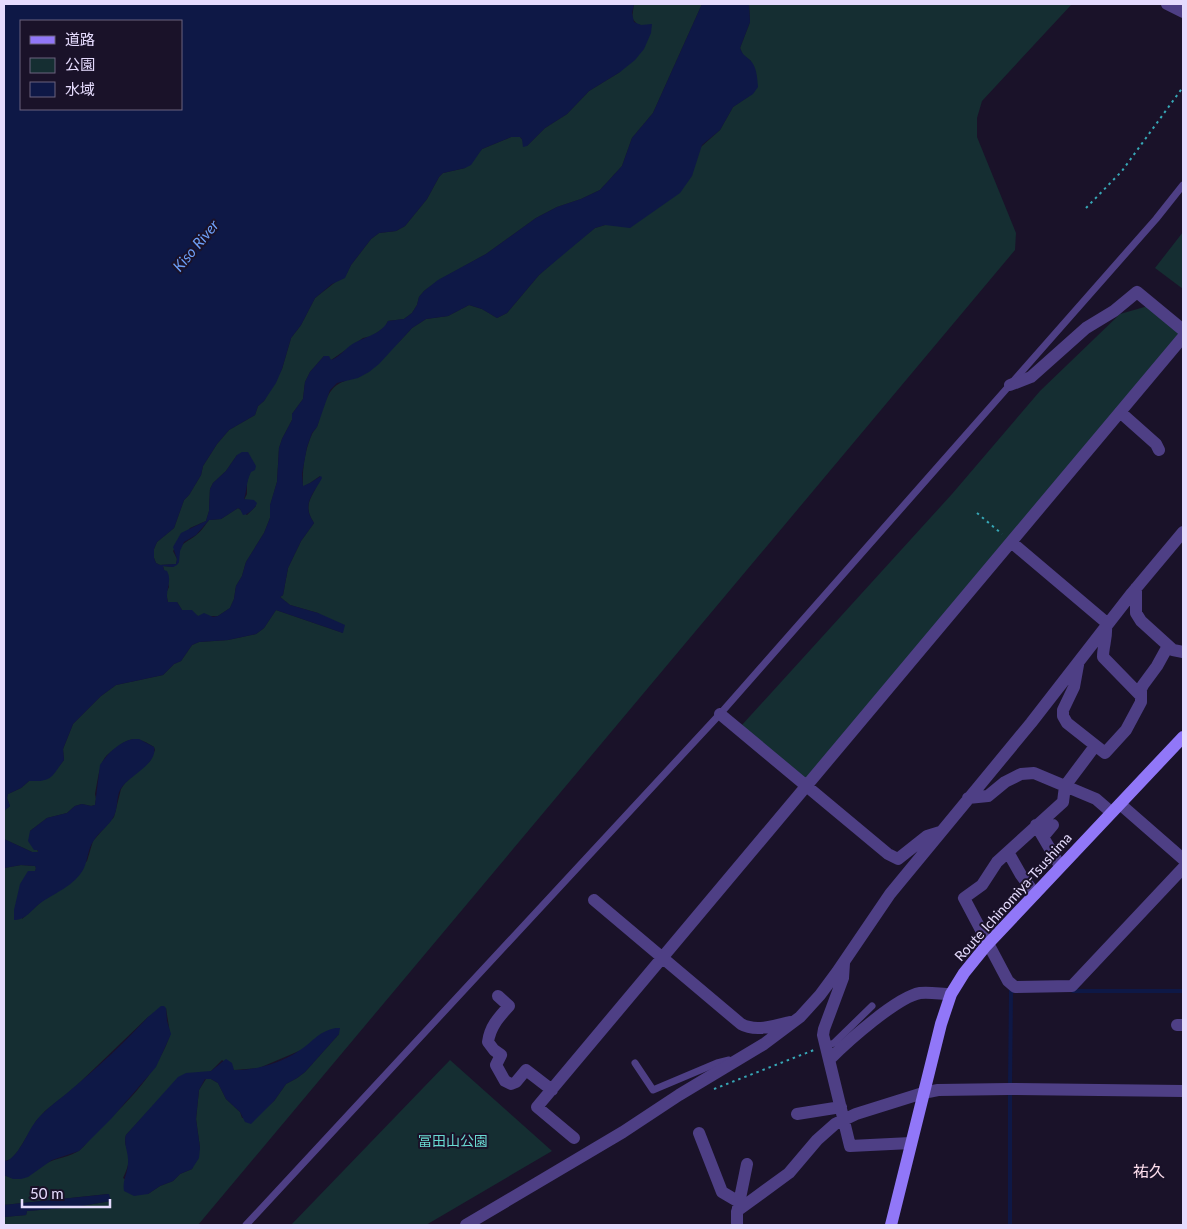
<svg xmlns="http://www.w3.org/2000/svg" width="1187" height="1229" viewBox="0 0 1187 1229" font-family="Lato,'Noto Sans JP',sans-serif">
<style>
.green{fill:#152e32;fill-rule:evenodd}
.water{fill:#0e1846;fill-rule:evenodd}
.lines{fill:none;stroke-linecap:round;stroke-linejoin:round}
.stream{stroke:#0e1846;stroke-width:4}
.path{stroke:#37a7b6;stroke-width:2;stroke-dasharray:2.5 4;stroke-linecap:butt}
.lane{stroke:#4e3f85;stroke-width:7}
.street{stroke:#4e3f85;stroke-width:12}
.secondary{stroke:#9177f8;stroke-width:12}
.labels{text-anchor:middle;stroke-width:4;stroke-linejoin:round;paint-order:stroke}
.street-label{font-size:14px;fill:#e5dbfd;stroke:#1a1229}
.park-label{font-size:14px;fill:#69dbd3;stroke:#1a1229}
.water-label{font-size:15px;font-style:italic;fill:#6ea0f8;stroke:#1a1229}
.quarter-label{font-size:16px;fill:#fdddec;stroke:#1a1229}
</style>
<rect width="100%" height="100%" fill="#1a1229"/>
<path class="green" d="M634,4H702L653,113L632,138L622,166L600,190L581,199L557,207L536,218L486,254L439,280L424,291L419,297L417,305L412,313L404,319L388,321L385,327L372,336L363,338L331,360L324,356L310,372L305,382L303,399L292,414V420L282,439L279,448L277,482L270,506V518L264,533L246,562L242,576L236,586L234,599L230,608L218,616H198L182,610L177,602H168L166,593L169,587L163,566L173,567L179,562C178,543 183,545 195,536C201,532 205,525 209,520L221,519L238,508L247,515L256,506L251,500H244L247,494V482L253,462L237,455L226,471L213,483L210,489L209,511L206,521L190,528L173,551L177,559L176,564L160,565L156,563L154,558V549L157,542L174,528L184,500L189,495L201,475L203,466L217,444L229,430L255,415L258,406L264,401L282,369L291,338L301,325L315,298L347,273L351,265L371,239L379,233L396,231L405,226L427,199L439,177L443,173L465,168L482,149L511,137H520L527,146L545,128L567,114L589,91L620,72L641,25L637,24L632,18Z
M749,4H1072L982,101L977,118V137L1016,233L1015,250L198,1225H4V1217L26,1215L27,1211L75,1207L111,1201L108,1194L4,1205V1175C22,1184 31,1173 45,1164C55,1158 71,1157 80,1150C86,1145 90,1138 95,1133C124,1106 155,1076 169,1038C171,1033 167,1017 166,1008L148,1017L74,1088L45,1111L36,1121L18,1151L11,1159L5,1161L4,868L21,865L35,866L36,868L22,919L87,861L93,841L114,817L121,789L125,783L150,761L155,750L154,747C138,737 131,736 116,748C112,751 106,755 104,759C99,767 97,784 95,794L96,799L95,805L91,806L82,804L75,806L67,813L47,818L30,831L38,852H32L4,839V811L10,806L7,798L8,794L21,788L29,781C49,782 53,774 64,760L63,749L73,724L101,696L116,685L163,675L174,664L181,661L192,645L199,642L228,640L256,634L264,628L276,610L343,633L318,613L290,605L280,597L283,595L288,568L301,541L314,523C300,502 316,496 320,476L310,483L303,487C302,468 305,450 312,434C314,430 317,428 318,424C323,408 327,386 345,381L400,341L412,328L426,319L448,316L469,305L482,309L497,318L507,313L539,275L565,252L595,228L605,225L702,146L720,130L733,107L752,94L751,61L743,55L740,48L750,22ZM339,1034L305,1072L297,1078L286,1084L274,1101L264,1110L242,1118L240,1112L226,1099L218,1083L211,1079H206L199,1090L196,1119L200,1148L192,1169L180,1174L173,1181L160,1186L148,1194L123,1178C126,1171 129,1165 129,1157C128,1149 123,1143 126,1135L162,1096L211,1071L222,1060L234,1070L259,1068Z
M1183,232V289L1155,268Z
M1148,306L1182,333L806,782L741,726L952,494L1040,391L1120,314Z
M450,1060L552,1151L426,1225H291Z"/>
<path class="water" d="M4,4H634L632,13L634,22L641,25L652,24L651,33L644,49L635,60L620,72L589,91L567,114L545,128L527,146L523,147L522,139L520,137H511L482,149L471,165L465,168L443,173L439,177L427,199L405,226L396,231L379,233L371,239L351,265L345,278L332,284L315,298L301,325L291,338L282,369L276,383L264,401L258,406L255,415L229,430L217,444L203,466L201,475L189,495L184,500L174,528L157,542L154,549V558L156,563L160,565L176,564L177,559L173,547L181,533L206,521L209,511L210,489L213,483L226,471L237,455L242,452H248L256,466L255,470L251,472C246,482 247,491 244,499L254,500L257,503C256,507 248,515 243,515L240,509L238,508L221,519L209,520L196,535L184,542L180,551L179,562L177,565L173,567L163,566L164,570L167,571C173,582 164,591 168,602H177L182,610H192L198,616L204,613L213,617L218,616L230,608L234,599L236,586L242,576L246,562L264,533L270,518V505L277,482L279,448L282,439L292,420V414L303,399L305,382L310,372L324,356H329L331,360C338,358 344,350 351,345C363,337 381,335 388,321L404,319L412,313L417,305L419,297L424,291L438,280L486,254L536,218L557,207L581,199L600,190L622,166L632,138L653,113L702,4H749L750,22L740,48C742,54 745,56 750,60C757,67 757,77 758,87L753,94L733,107L720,130L702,145L692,176L680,193L630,228L605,225L595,228L539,275L507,313L497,318L482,309L469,305L448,316L426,319L412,328L379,364L369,372L358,378L337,383L330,390L317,427L312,433L307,447L302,474L303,486L310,483L321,476L322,478C313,495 301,504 314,523L301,541L288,568L283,595L280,597L290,605L318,613L345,625L343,633L276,610L264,628L256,634L228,640L199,642L192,645L181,661L174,664L163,675L116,685L101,696L73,724L63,749L64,760C51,777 53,782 29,781L21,788L8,794L7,798L10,806L4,811ZM21,21H181V109H21Z
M133,739H139L154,747C158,765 127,776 120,790C116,799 118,808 114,816C109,826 100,831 94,840C88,848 88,859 84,868C75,886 54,893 39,904C32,910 24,921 14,920V910L20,884L28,871H35L36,868L35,866L21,865L4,868V839L32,852H38V850H34L28,841L30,831L47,818L67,813L75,806L82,804L91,806L95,805L100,765C107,754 120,741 133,739Z
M161,1006H164L166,1008L167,1021L171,1034L156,1067L111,1119L79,1151L52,1160L28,1177L21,1179H13L4,1175V1160L7,1161C21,1153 26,1134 36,1121C46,1108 61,1099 73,1088C99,1066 125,1042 148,1017Z
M336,1028H340L339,1034L305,1072L297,1078L286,1084L274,1101L251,1124L245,1122L240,1112L226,1099L218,1083L211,1079H205L199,1090L196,1119L200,1148L199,1158L192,1169L180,1174L173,1181L160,1186L148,1194L134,1196L124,1191C122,1180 128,1173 128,1163C129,1153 123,1144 126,1135L178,1077L186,1073L211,1071L226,1059L232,1063L234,1070C253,1071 281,1063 297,1052C313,1043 316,1032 336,1028Z
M109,1194L111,1201L75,1207L27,1211L26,1215L4,1217V1205Z"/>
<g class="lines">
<path class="stream" d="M1073,991H1183
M1010,1084L1011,991H1014
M1010,1093V1225"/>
<path class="path" d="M1086,208L1122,171L1183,87
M977,513L1002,534
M714,1089L814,1050"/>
<path class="lane" d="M826,1046L834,1043L872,1006
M635,1063L653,1090L717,1063L729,1060
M246,1225L720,714L1156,219L1183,185"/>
<path class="street" d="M1167,4L1183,12
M1010,385L1031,377L1086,328L1114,311L1137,292L1183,330
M1120,412L1156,444L1159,450
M1011,542L1108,624
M1136,588V613L1141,621L1173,650L1183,652
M1106,627C1107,638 1103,646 1103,657L1141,696
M1078,665L1074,687L1063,710V716L1067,723L1105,753L1126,730L1141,702V689L1143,685L1157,666L1168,646
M720,714L888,854L898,859L927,836L940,832
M1095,746L1065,786L1063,802L997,862L982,885L964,898L1008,981L1015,987L1072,986L1183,868
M968,798L988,796L1005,782L1021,774L1034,773L1096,799L1111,812
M1120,804L1183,859
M1036,825L1060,866
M1043,837L1053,825
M1008,852L1021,875L1035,894
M594,900L741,1024C755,1032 775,1026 790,1022
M844,963L843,978L824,1029L823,1035L850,1146L911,1143
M498,996L509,1006C498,1018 490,1027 488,1042L494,1050L501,1055L496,1065L505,1081L511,1084L516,1082L526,1070L552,1090
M1177,1025H1183
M830,1059C847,1042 897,997 920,993C930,992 942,994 951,994
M797,1114L841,1107
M699,1133L722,1192L739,1202
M574,1138L537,1107L1183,337
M738,1208L747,1164
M466,1225L623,1132L679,1095L764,1044L800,1017L820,995L837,972L890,894L1031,723L1132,593L1183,532
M737,1225V1211L789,1173L817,1140L835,1124L856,1114L923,1093L938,1090L1009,1089L1183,1091"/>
<path class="secondary" d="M891,1225L941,1024L951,994L964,973L985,947L1183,737"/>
</g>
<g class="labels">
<g class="street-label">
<text transform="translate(1013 897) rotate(-48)" y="5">Route Ichinomiya-Tsushima</text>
</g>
<g class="park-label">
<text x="453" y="1146">冨田山公園</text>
</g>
<g class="water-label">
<text transform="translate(196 246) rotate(-50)" y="5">Kiso River</text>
</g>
<g class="quarter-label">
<text x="1149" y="1177">祐久</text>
</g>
</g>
<rect width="1187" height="1229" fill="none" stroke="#e5dbfd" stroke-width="10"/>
<rect x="20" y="20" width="162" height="90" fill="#1a1229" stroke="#6b627e"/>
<rect x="30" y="36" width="25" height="8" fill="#9177f8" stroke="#6b627e"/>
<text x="65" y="45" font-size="15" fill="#e5dbfd">道路</text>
<rect x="30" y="58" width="25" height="15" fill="#152e32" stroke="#6b627e"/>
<text x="65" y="70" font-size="15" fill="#e5dbfd">公園</text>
<rect x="30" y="82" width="25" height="15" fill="#0e1846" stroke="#6b627e"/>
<text x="65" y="95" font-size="15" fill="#e5dbfd">水域</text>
<path d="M22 1199v8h88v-8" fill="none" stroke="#e5dbfd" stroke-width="2.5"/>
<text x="30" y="1199" font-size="15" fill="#e5dbfd" stroke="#1a1229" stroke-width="4" paint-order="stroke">50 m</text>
</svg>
